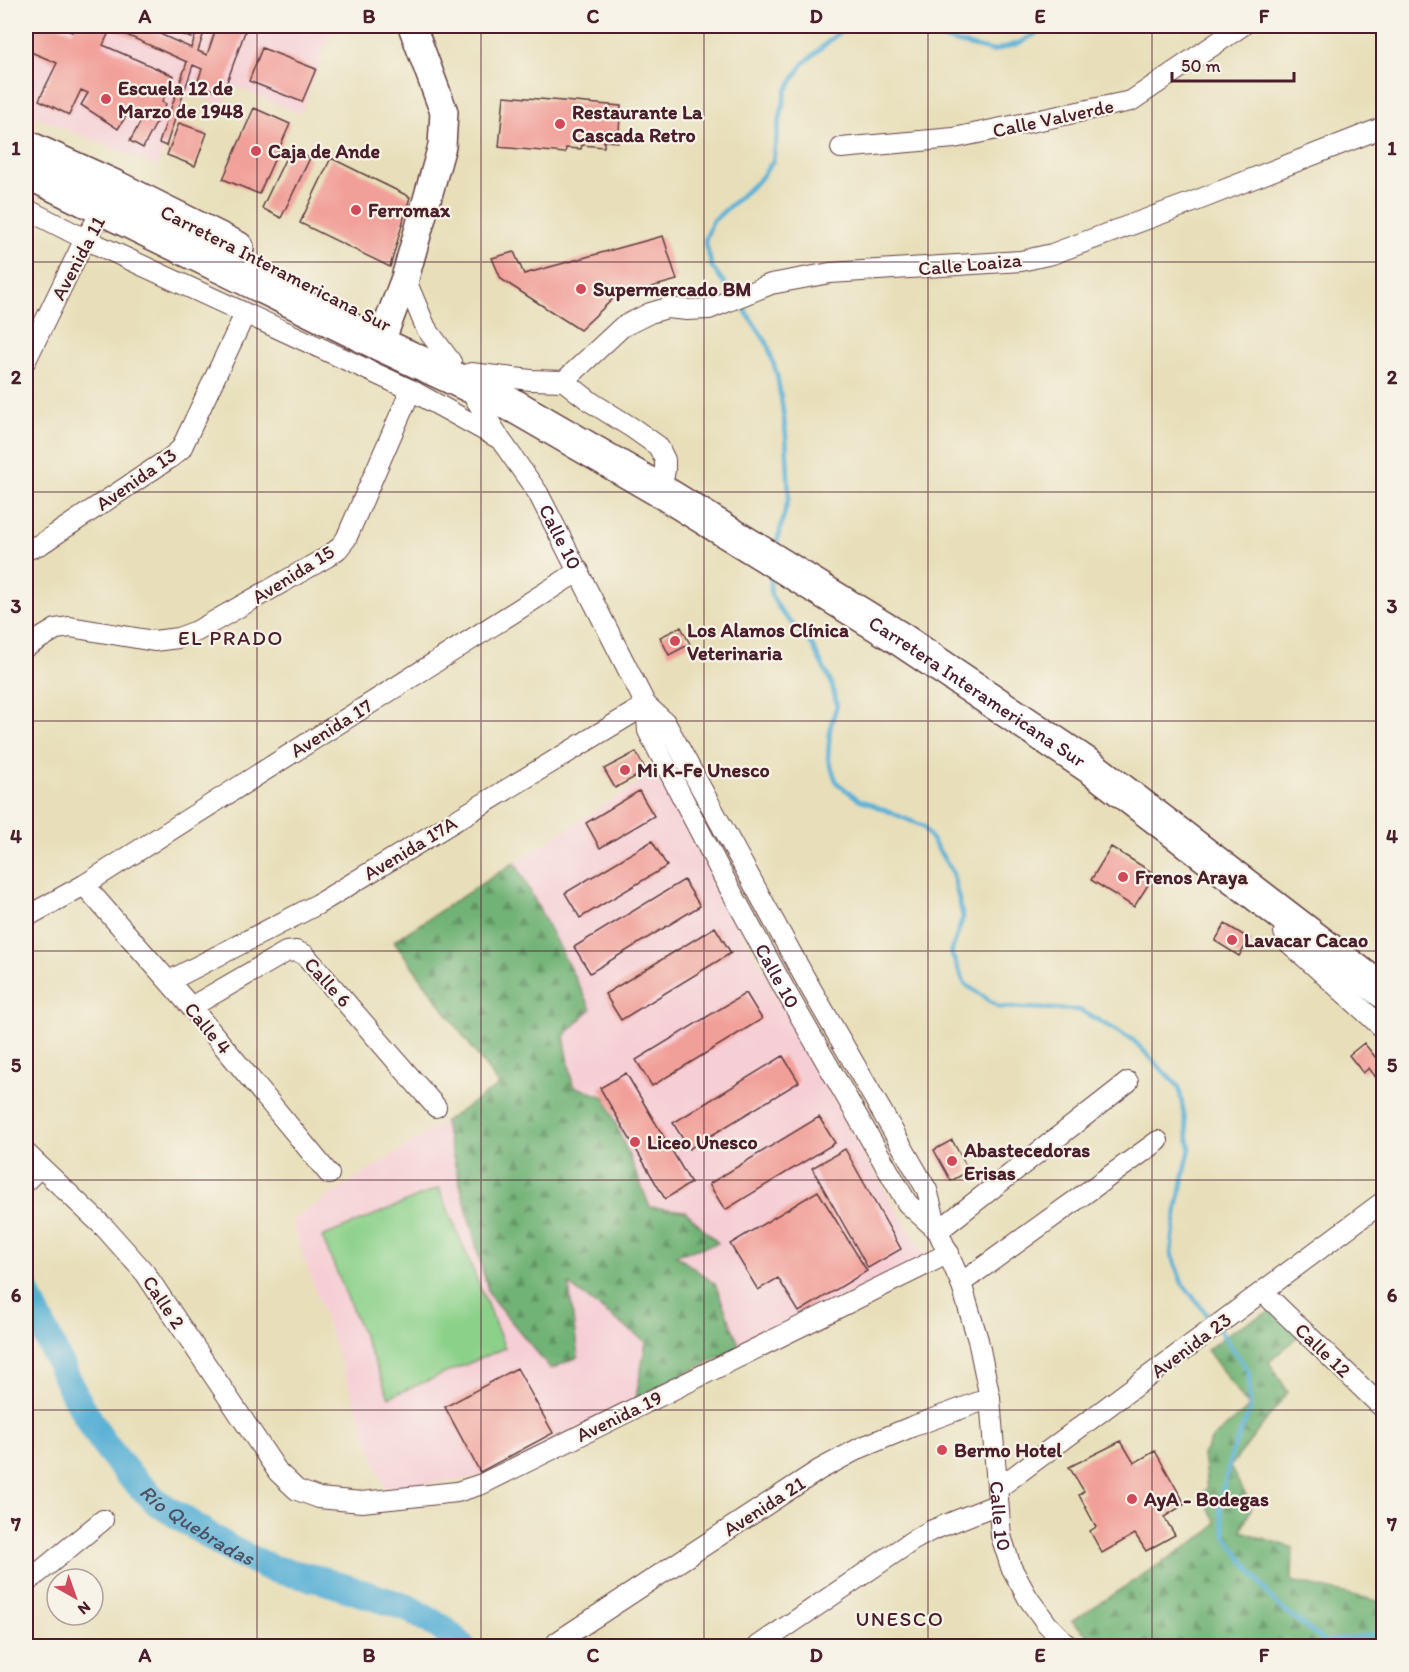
<svg xmlns="http://www.w3.org/2000/svg" width="1409" height="1672" viewBox="0 0 1409 1672" font-family="Itim,sans-serif">
<style>
.built{fill:#f6cfd6}
.forest{fill:url(#forest-firs);stroke:#5e6950;stroke-width:1.5}
.pitch{fill:#8cd18a;stroke:#6b785a;stroke-width:1.5}
.lines{fill:none;stroke-linecap:round;stroke-linejoin:round}
.stream{stroke:#58b0d5;stroke-width:4.5}
.river{stroke:#58b0d5;stroke-width:28}
.building{fill:#f1a099}
.street-casing{stroke:#623c40;stroke-width:22}
.secondary-casing{stroke:#623c40;stroke-width:30}
.highway-casing{stroke:#623c40;stroke-width:36}
.street{stroke:#fff;stroke-width:20}
.secondary{stroke:#fff;stroke-width:27}
.highway{stroke:#fff;stroke-width:33}
.grid{fill:none;stroke:#4a1f2b;stroke-width:1.5;stroke-opacity:0.55}
.poi-dot{fill:#d1495b;stroke:#f7f3e8;stroke-width:2}
.labels{text-anchor:middle;stroke-width:4.5;stroke-linejoin:round;paint-order:stroke}
.poi-label{font-size:20px;font-weight:bold;fill:#4a1f2b;stroke:#f7f3e8;text-anchor:start}
.street-label{font-size:20px;fill:#4a1f2b;stroke:#f7f3e8}
.neighbourhood-label{font-size:21px;letter-spacing:1.5px;fill:#4a1f2b;stroke:#f7f3e8}
.water-label{font-size:21px;font-style:italic;fill:#4f5266;stroke:#f7f3e8}
.neatline{fill:none;stroke:#4a1f2b;stroke-width:2}
.grid-label{font-size:20px;text-anchor:middle;font-weight:bold;fill:#4a1f2b}
</style>
<defs>
<pattern id="forest-firs" width="22" height="20" patternUnits="userSpaceOnUse" patternTransform="scale(1.5)"><rect width="22" height="20" fill="#71b376"/><path d="M5 1l3.5 6h-7zM16 11l3.5 6h-7z" fill="#5f9161"/></pattern>
</defs>
<rect width="100%" height="100%" fill="#f7f3e8"/>
<filter id="ink" filterUnits="userSpaceOnUse"><feTurbulence type="fractalNoise" baseFrequency=".0167" numOctaves="2"/><feDisplacementMap in="SourceGraphic" scale="12" xChannelSelector="R" yChannelSelector="G"/><feConvolveMatrix kernelMatrix="1 2 1 2 8 2 1 2 1" color-interpolation-filters="sRGB"/></filter>
<filter id="wash" filterUnits="userSpaceOnUse"><feTurbulence type="fractalNoise" baseFrequency=".008" numOctaves="4" result="noise"/><feDisplacementMap in="SourceGraphic" scale="24" xChannelSelector="R" yChannelSelector="G"/><feGaussianBlur stdDeviation="1.35" result="paint"/><feColorMatrix in="noise" values="0 0 0 0 0 0 0 0 0 0 0 0 0 0 0 0 0 1.4 0 .05"/><feComposite in="paint" operator="in"/></filter>
<g filter="url(#wash)">
<rect width="100%" height="100%" fill="#e8dfba"/>
<path class="built" d="M26,26H333L301,114L231,85L223,106L189,92L157,167L26,112Z
M655,772L868,1162L926,1257L475,1478L385,1489L291,1221L499,1086L394,941Z"/>
<path class="forest" d="M515,862L591,1009L564,1036L573,1086L605,1097L650,1207L685,1211L718,1243L676,1255L715,1284L740,1347L636,1398L646,1342L569,1285L578,1357L551,1369L489,1295L444,1122L499,1085L394,941Z
M1271,1311L1299,1336L1269,1362L1288,1392L1230,1467L1252,1506L1241,1531L1293,1548L1292,1581L1383,1602V1646H1162L1157,1641L1151,1646H1100L1072,1621L1209,1532L1216,1522L1200,1494L1207,1489L1203,1455L1212,1439L1249,1407L1207,1350L1233,1330Z"/>
<path class="pitch" d="M439,1188L505,1348L389,1397L322,1237Z"/>
<g class="lines">
<path class="stream" d="M917,26L926,35L993,51L1019,43L1050,26
M733,294L712,267L705,240L713,221L760,179L773,161L778,128L786,91L803,64L846,26
M740,303L767,343L777,375L782,404L786,436L789,496L775,549
M770,572L771,595L782,613L811,643L831,682L837,705L830,728L828,759L837,783L858,799L923,826L952,871L963,917L951,953L965,984L999,1007L1080,1010L1133,1040L1179,1087L1190,1148L1177,1207L1171,1253L1182,1283L1213,1322
M1220,1331L1249,1372L1250,1410L1232,1453L1219,1504L1226,1537L1274,1602L1325,1642L1384,1633"/>
<path class="river" id="s1" d="M26,1292L75,1396L102,1441L128,1474L158,1503L230,1549L273,1569L322,1580L408,1608L442,1628L461,1646"/>
</g>
<g id="blocks">
<path class="building" d="M26,26H58L72,32L75,26H142L191,48L199,26H206L198,51L207,55L217,26H247L223,93L197,84L202,69L193,65L166,146L159,143L187,62L111,28L103,45L174,76L162,102L166,104L143,148L130,141L141,121L127,114L118,129L81,105L88,93L81,90L69,115L39,100L57,63L26,50Z
M162,26H197L191,38Z
M262,48L316,69L302,102L249,81Z
M504,96L621,106L618,142L604,141V147L582,145L581,149L566,148L565,153L499,147Z
M254,108L290,124L259,194L223,179Z
M179,123L207,133L195,166L167,155Z
M290,149L310,158L281,218L262,208Z
M331,158L410,197L390,267L300,223Z
M663,236L677,280L615,297L580,330L501,279L492,258L514,252L524,274Z
M681,627L690,644L669,655L660,637Z
M636,752L646,771L615,788L604,769Z
M639,791L654,816L600,848L586,823Z
M652,841L667,866L580,918L565,893Z
M1111,847L1155,874L1134,907L1091,880Z
M684,880L700,906L590,973L574,947Z
M1225,924L1250,939L1239,956L1215,941Z
M715,927L731,953L621,1020L605,994Z
M746,993L762,1019L652,1086L636,1060Z
M1364,1043L1376,1058L1384,1053V1074L1377,1079L1369,1068L1363,1073L1349,1055Z
M783,1056L799,1082L689,1149L673,1123Z
M626,1073L691,1183L665,1199L600,1088Z
M819,1117L835,1143L725,1210L709,1184Z
M952,1140L969,1171L951,1181L934,1150Z
M845,1149L901,1249L868,1268L812,1168Z
M818,1191L867,1271L799,1312L778,1278L758,1290L730,1244Z
M517,1368L553,1433L480,1472L445,1407Z
M1121,1441L1134,1463L1155,1451L1185,1504L1164,1517L1175,1535L1146,1551L1135,1534L1102,1553L1090,1531L1096,1527L1079,1495L1084,1491L1069,1467Z"/>
</g>
</g>
<g filter="url(#ink)">
<use href="#blocks" fill-opacity="0" stroke="#623c40" stroke-width="1.5"/>
<g class="lines">
<g class="street-casing">
<g id="street">
<path d="M841,148L954,138L1131,101L1242,26"/>
<path d="M26,209L85,239L411,390L498,438"/>
<path d="M405,278L426,328L451,362"/>
<path d="M26,360L85,239L109,201"/>
<path d="M564,381L622,327L650,313L667,308L687,310L709,309L771,284L830,273L1021,261L1052,254L1193,202L1384,127"/>
<path id="s2" d="M661,491L665,470V460L658,446L634,429L591,402L564,381L531,380L471,373L467,385L500,439L538,493L646,705L665,722L806,980L927,1190L938,1231L961,1283L978,1340L990,1398L1001,1536L1011,1567L1028,1598L1047,1624L1068,1646"/>
<path d="M26,550L41,544L170,458L181,449L245,314"/>
<path d="M26,647L56,629L70,627L154,641L178,638L197,631L327,557L338,549L346,539L411,390"/>
<path id="s3" d="M646,705L648,731L724,878L785,990L907,1203L938,1231"/>
<path d="M84,885L191,1007L329,1174"/>
<path d="M26,917L84,885L579,571"/>
<path d="M1289,919L1284,932L1287,941L1384,1029"/>
<path d="M169,981L318,904L646,705"/>
<path d="M191,1007L286,952L296,951L305,955L436,1107"/>
<path d="M26,1153L105,1228L145,1273L278,1472L297,1490L319,1498L362,1502L457,1492L482,1484L949,1253"/>
<path d="M26,1181L40,1167"/>
<path d="M938,1231L1128,1082"/>
<path d="M961,1283L1158,1141"/>
<path d="M1263,1292L1384,1409"/>
<path d="M997,1489L1384,1201"/>
<path d="M26,1583L103,1520"/>
<path d="M555,1646L557,1642L819,1470L860,1448L911,1427L990,1398"/>
<path d="M758,1646L912,1541L930,1531L998,1504"/>
</g>
</g>
<g class="secondary-casing">
<path id="secondary" d="M380,344L405,278L442,146L444,112L412,26"/>
</g>
<g class="highway-casing">
<g id="highway">
<path d="M26,147L117,188L237,248"/>
<path id="s4" d="M26,171L380,344L516,407L661,491L899,638L1092,768L1384,992"/>
</g>
</g>
<use href="#street" class="street"/>
<use href="#secondary" class="secondary"/>
<use href="#highway" class="highway"/>
</g>
</g>
<path class="grid" d="M257,26V1646M481,26V1646M704,26V1646M928,26V1646M1152,26V1646M26,262H1384M26,492H1384M26,721H1384M26,951H1384M26,1180H1384M26,1410H1384"/>
<g class="poi-dot">
<circle cx="106" cy="99" r="6"/>
<circle cx="560" cy="124" r="6"/>
<circle cx="256" cy="151" r="6"/>
<circle cx="356" cy="210" r="6"/>
<circle cx="581" cy="289" r="6"/>
<circle cx="675" cy="641" r="6"/>
<circle cx="625" cy="770" r="6"/>
<circle cx="1123" cy="877" r="6"/>
<circle cx="1232" cy="940" r="6"/>
<circle cx="635" cy="1142" r="6"/>
<circle cx="952" cy="1161" r="6"/>
<circle cx="942" cy="1450" r="6"/>
<circle cx="1132" cy="1499" r="6"/>
</g>
<g class="labels">
<g class="poi-label">
<text x="118" y="95">Escuela 12 de<tspan x="118" dy="23">Marzo de 1948</tspan></text>
<text x="572" y="119">Restaurante La<tspan x="572" dy="23">Cascada Retro</tspan></text>
<text x="268" y="158">Caja de Ande</text>
<text x="368" y="217">Ferromax</text>
<text x="593" y="296">Supermercado BM</text>
<text x="687" y="637">Los Alamos Clínica<tspan x="687" dy="23">Veterinaria</tspan></text>
<text x="637" y="777">Mi K-Fe Unesco</text>
<text x="1135" y="884">Frenos Araya</text>
<text x="1244" y="947">Lavacar Cacao</text>
<text x="647" y="1149">Liceo Unesco</text>
<text x="964" y="1157">Abastecedoras<tspan x="964" dy="23">Erisas</tspan></text>
<text x="954" y="1457">Bermo Hotel</text>
<text x="1144" y="1506">AyA - Bodegas</text>
</g>
<g class="street-label">
<text transform="translate(1053 118) rotate(-12)" y="7">Calle Valverde</text>
<text transform="translate(78 258) rotate(-62)" y="7">Avenida 11</text>
<text transform="translate(970 264) rotate(-5)" y="7">Calle Loaiza</text>
<text transform="translate(276 268) rotate(27)" y="7">Carretera Interamericana Sur</text>
<text transform="translate(136 479) rotate(-35)" y="7">Avenida 13</text>
<text dy="7" stroke="none"><textPath href="#s2" startOffset="446">Calle 10</textPath></text>
<text transform="translate(293 574) rotate(-32)" y="7">Avenida 15</text>
<text dy="7" stroke="none"><textPath href="#s4" startOffset="1086">Carretera Interamericana Sur</textPath></text>
<text transform="translate(331 728) rotate(-32)" y="7">Avenida 17</text>
<text transform="translate(410 848) rotate(-31)" y="7">Avenida 17A</text>
<text dy="7" stroke="none"><textPath href="#s3" startOffset="303">Calle 10</textPath></text>
<text transform="translate(328 982) rotate(48)" y="7">Calle 6</text>
<text transform="translate(208 1028) rotate(50)" y="7">Calle 4</text>
<text transform="translate(164 1302) rotate(56)" y="7">Calle 2</text>
<text transform="translate(1191 1345) rotate(-37)" y="7">Avenida 23</text>
<text transform="translate(1323 1350) rotate(44)" y="7">Calle 12</text>
<text transform="translate(619 1416) rotate(-26)" y="7">Avenida 19</text>
<text transform="translate(764 1506) rotate(-33)" y="7">Avenida 21</text>
<text dy="7" stroke="none"><textPath href="#s2" startOffset="1533">Calle 10</textPath></text>
</g>
<g class="neighbourhood-label">
<text x="231" y="645">EL PRADO</text>
<text x="900" y="1626">UNESCO</text>
</g>
<g class="water-label">
<text dy="7" stroke="none"><textPath href="#s1" startOffset="296">Río Quebradas</textPath></text>
</g>
</g>
<rect width="1409" height="1672" fill="none" stroke="#f7f3e8" stroke-width="66"/>
<g transform="translate(75 1597) rotate(140)"><circle r="28" fill="#f7f3e8" stroke="#b29e9c" stroke-width="1.5"/>
<path d="M0-4.5L10 22L0 15L-10 22Z" fill="#d1495b"/>
<text y="-9" font-size="16" font-weight="bold" text-anchor="middle" fill="#4a1f2b">N</text>
</g>
<path d="M1172 72v9h122v-9" fill="none" stroke="#4a1f2b" stroke-width="3"/>
<text x="1181" y="72" font-size="18" fill="#4a1f2b" stroke="#f7f3e8" stroke-width="4.5" paint-order="stroke">50 m</text>
<rect x="33" y="33" width="1343" height="1606" class="neatline"/>
<g class="grid-label">
<text x="145" y="23">A</text>
<text x="369" y="23">B</text>
<text x="593" y="23">C</text>
<text x="816" y="23">D</text>
<text x="1040" y="23">E</text>
<text x="1264" y="23">F</text>
<text x="16" y="155">1</text>
<text x="1392" y="155">1</text>
<text x="16" y="384">2</text>
<text x="1392" y="384">2</text>
<text x="16" y="613">3</text>
<text x="1392" y="613">3</text>
<text x="16" y="843">4</text>
<text x="1392" y="843">4</text>
<text x="16" y="1072">5</text>
<text x="1392" y="1072">5</text>
<text x="16" y="1302">6</text>
<text x="1392" y="1302">6</text>
<text x="16" y="1531">7</text>
<text x="1392" y="1531">7</text>
<text x="145" y="1662">A</text>
<text x="369" y="1662">B</text>
<text x="593" y="1662">C</text>
<text x="816" y="1662">D</text>
<text x="1040" y="1662">E</text>
<text x="1264" y="1662">F</text>
</g>
</svg>
